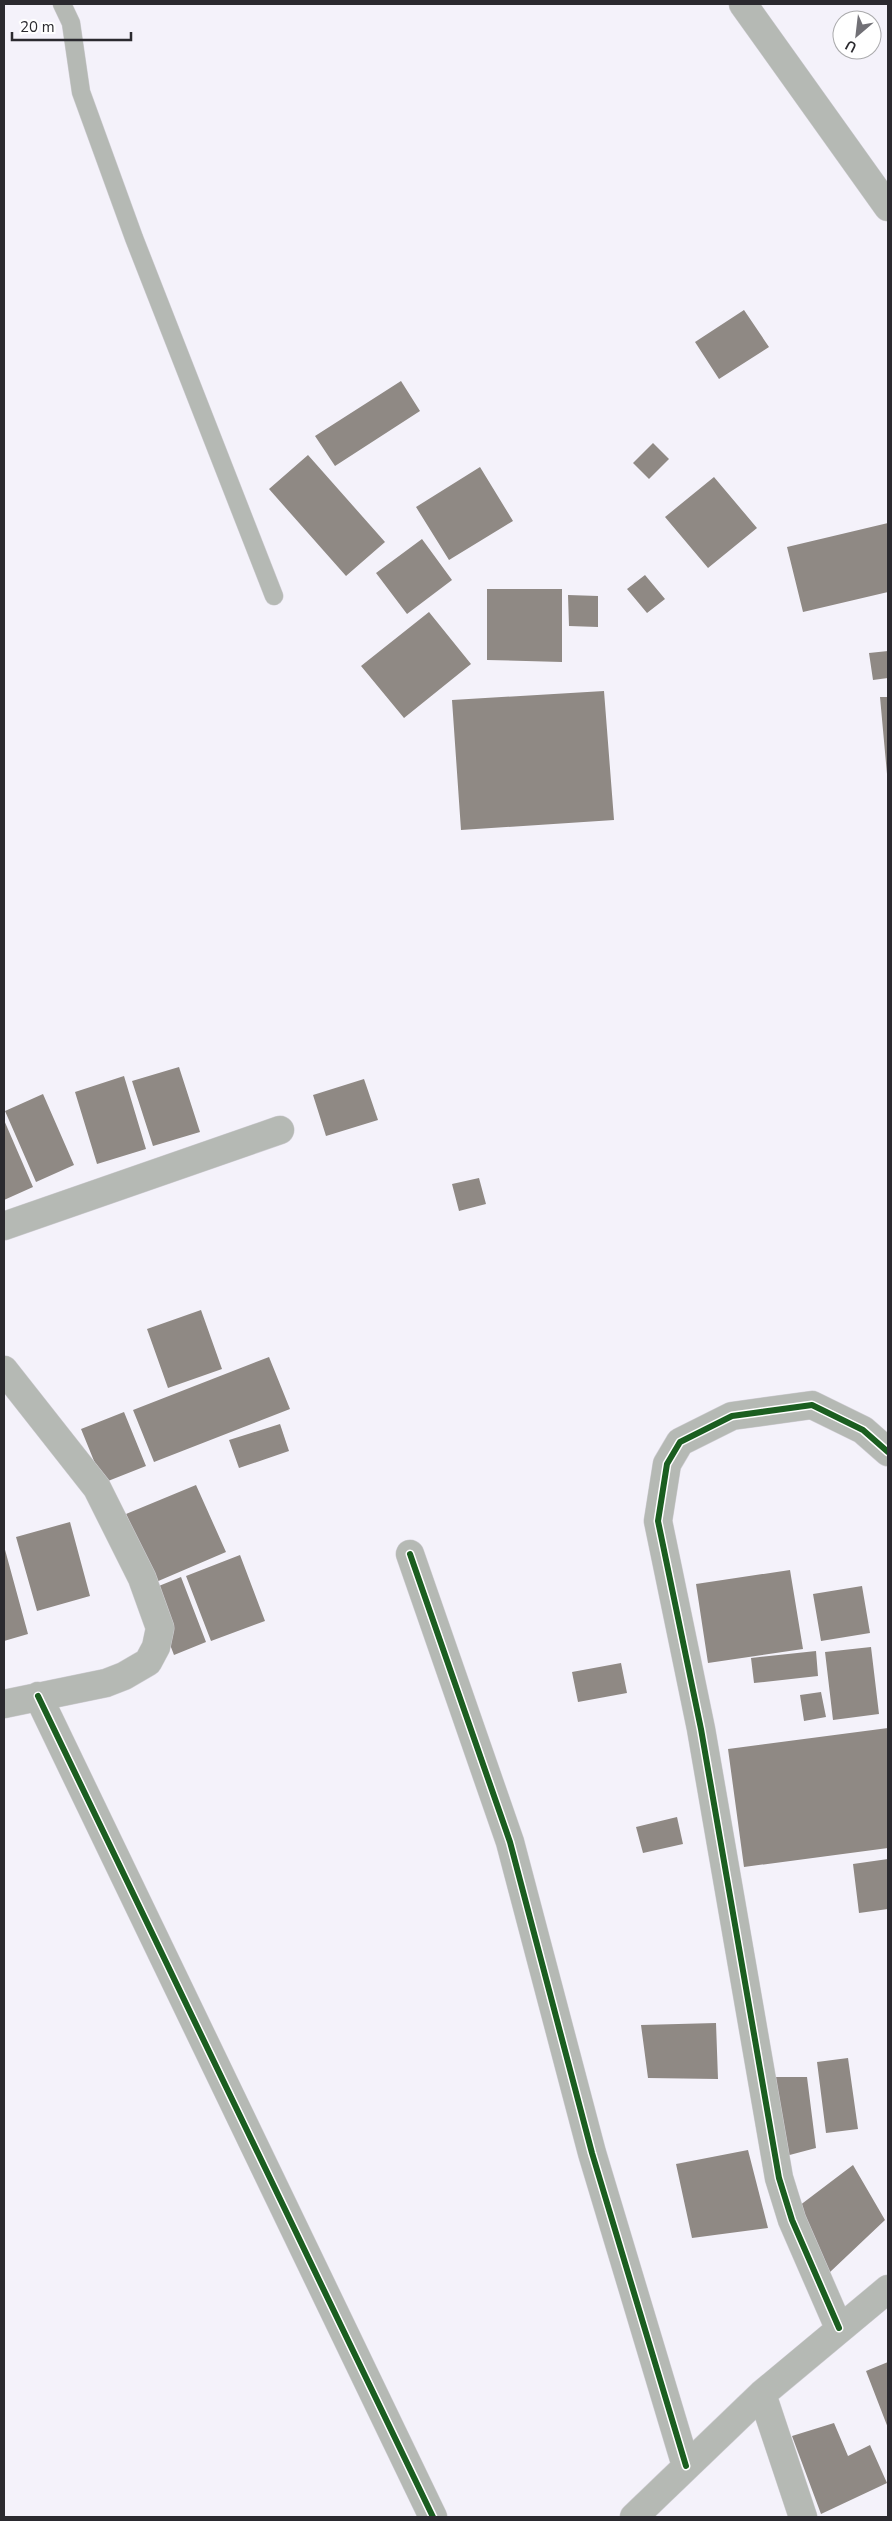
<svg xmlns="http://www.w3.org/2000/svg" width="892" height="2521" viewBox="0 0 892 2521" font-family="'Nunito Sans',sans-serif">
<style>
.building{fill:#8f8984}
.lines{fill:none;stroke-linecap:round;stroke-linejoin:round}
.service-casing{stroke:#d1cfd5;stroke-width:19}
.minor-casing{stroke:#d1cfd5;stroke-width:29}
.service{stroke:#b5b9b4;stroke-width:18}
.minor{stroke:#b5b9b4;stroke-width:28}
.cycleway-casing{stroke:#fff;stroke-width:9}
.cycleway{stroke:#1b5e20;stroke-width:6}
</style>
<rect width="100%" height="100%" fill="#f4f2fa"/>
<path class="building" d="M744,310L769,347L719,379L695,342Z
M401,381L420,411L335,466L315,436Z
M653,443L669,459L649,479L633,463Z
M308,455L385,542L346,576L269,489Z
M480,467L513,521L449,560L416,507Z
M714,477L757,528L708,568L665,517Z
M888,523V592L803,612L787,547Z
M422,539L452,580L407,614L376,573Z
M645,575L665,599L647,613L627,589Z
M487,589H562V662L487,660Z
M568,595L598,596V627L569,626Z
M429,612L471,664L404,718L361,666Z
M888,651V678L873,680L869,653Z
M604,691L614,820L461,830L452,700Z
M880,697H888V774H887Z
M179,1067L200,1132L153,1146L132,1081Z
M124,1076L146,1149L97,1164L75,1092Z
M364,1079L378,1120L326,1136L313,1095Z
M43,1094L74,1165L36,1182L5,1111Z
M4,1120L33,1187L4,1200Z
M479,1178L486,1204L459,1211L452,1184Z
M201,1310L222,1369L168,1388L147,1329Z
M269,1357L290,1409L154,1462L133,1410Z
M124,1412L146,1466L103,1483L81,1429Z
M280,1424L289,1451L239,1468L229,1440Z
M196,1485L226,1552L156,1582L126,1514Z
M70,1522L90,1596L37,1611L16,1537Z
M4,1546L28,1634L4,1641Z
M240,1555L265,1621L211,1641L186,1576Z
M790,1570L803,1649L708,1663L696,1584Z
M181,1577L206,1642L174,1655L149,1590Z
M862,1586L870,1633L821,1641L813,1594Z
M871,1647L879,1714L833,1720L825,1652Z
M816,1651L818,1676L754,1683L751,1658Z
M621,1663L627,1693L578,1702L572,1672Z
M821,1692L826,1717L804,1721L800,1695Z
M888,1728V1848L744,1867L728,1749Z
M677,1817L683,1844L643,1853L636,1827Z
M888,1859V1909L859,1913L853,1864Z
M716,2023L718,2079L648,2078L641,2025Z
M848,2058L858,2129L826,2133L817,2062Z
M771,2077H807L816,2148L782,2157Z
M748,2150L768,2228L692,2238L676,2164Z
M853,2165L885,2220L829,2273L795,2209Z
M888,2362V2428L866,2371Z
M834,2423L848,2456L870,2445L887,2483L821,2514L792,2436Z"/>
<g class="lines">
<g class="service-casing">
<path id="service" d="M62,4L71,23L81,92L134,238L274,596"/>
</g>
<g class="minor-casing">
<path id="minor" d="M743,4L888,207
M4,1226L280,1130
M4,1370L97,1488L142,1578L160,1628L156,1647L148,1662L124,1676L106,1683L4,1704
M410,1554L510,1842L592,2153L686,2466
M38,1696L433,2517
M839,2328L792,2220L779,2178L701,1729L658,1521L667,1464L680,1442L732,1416L812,1405L863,1430L888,1452
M762,2394L803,2517
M634,2517L762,2394L888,2289"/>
</g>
<use href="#service" class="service"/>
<use href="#minor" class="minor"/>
<g class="cycleway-casing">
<path id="cycleway" d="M410,1554L510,1842L592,2153L686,2466
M38,1696L433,2517
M839,2328L792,2220L779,2178L701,1729L658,1521L667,1464L680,1442L732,1416L812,1405L863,1430L888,1452"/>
</g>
<use href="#cycleway" class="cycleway"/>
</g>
<rect width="892" height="2521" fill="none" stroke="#2b2a2f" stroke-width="10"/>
<g transform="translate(857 35) rotate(208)"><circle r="24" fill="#ffffff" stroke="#aaaaac"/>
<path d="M0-4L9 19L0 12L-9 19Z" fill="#717076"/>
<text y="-8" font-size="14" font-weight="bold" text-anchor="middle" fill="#2b2a2f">U</text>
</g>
<path d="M12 32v8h119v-8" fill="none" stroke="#2b2a2f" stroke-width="2.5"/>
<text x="20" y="32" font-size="15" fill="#2b2a2f" stroke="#ffffff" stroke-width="4" paint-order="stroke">20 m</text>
</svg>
